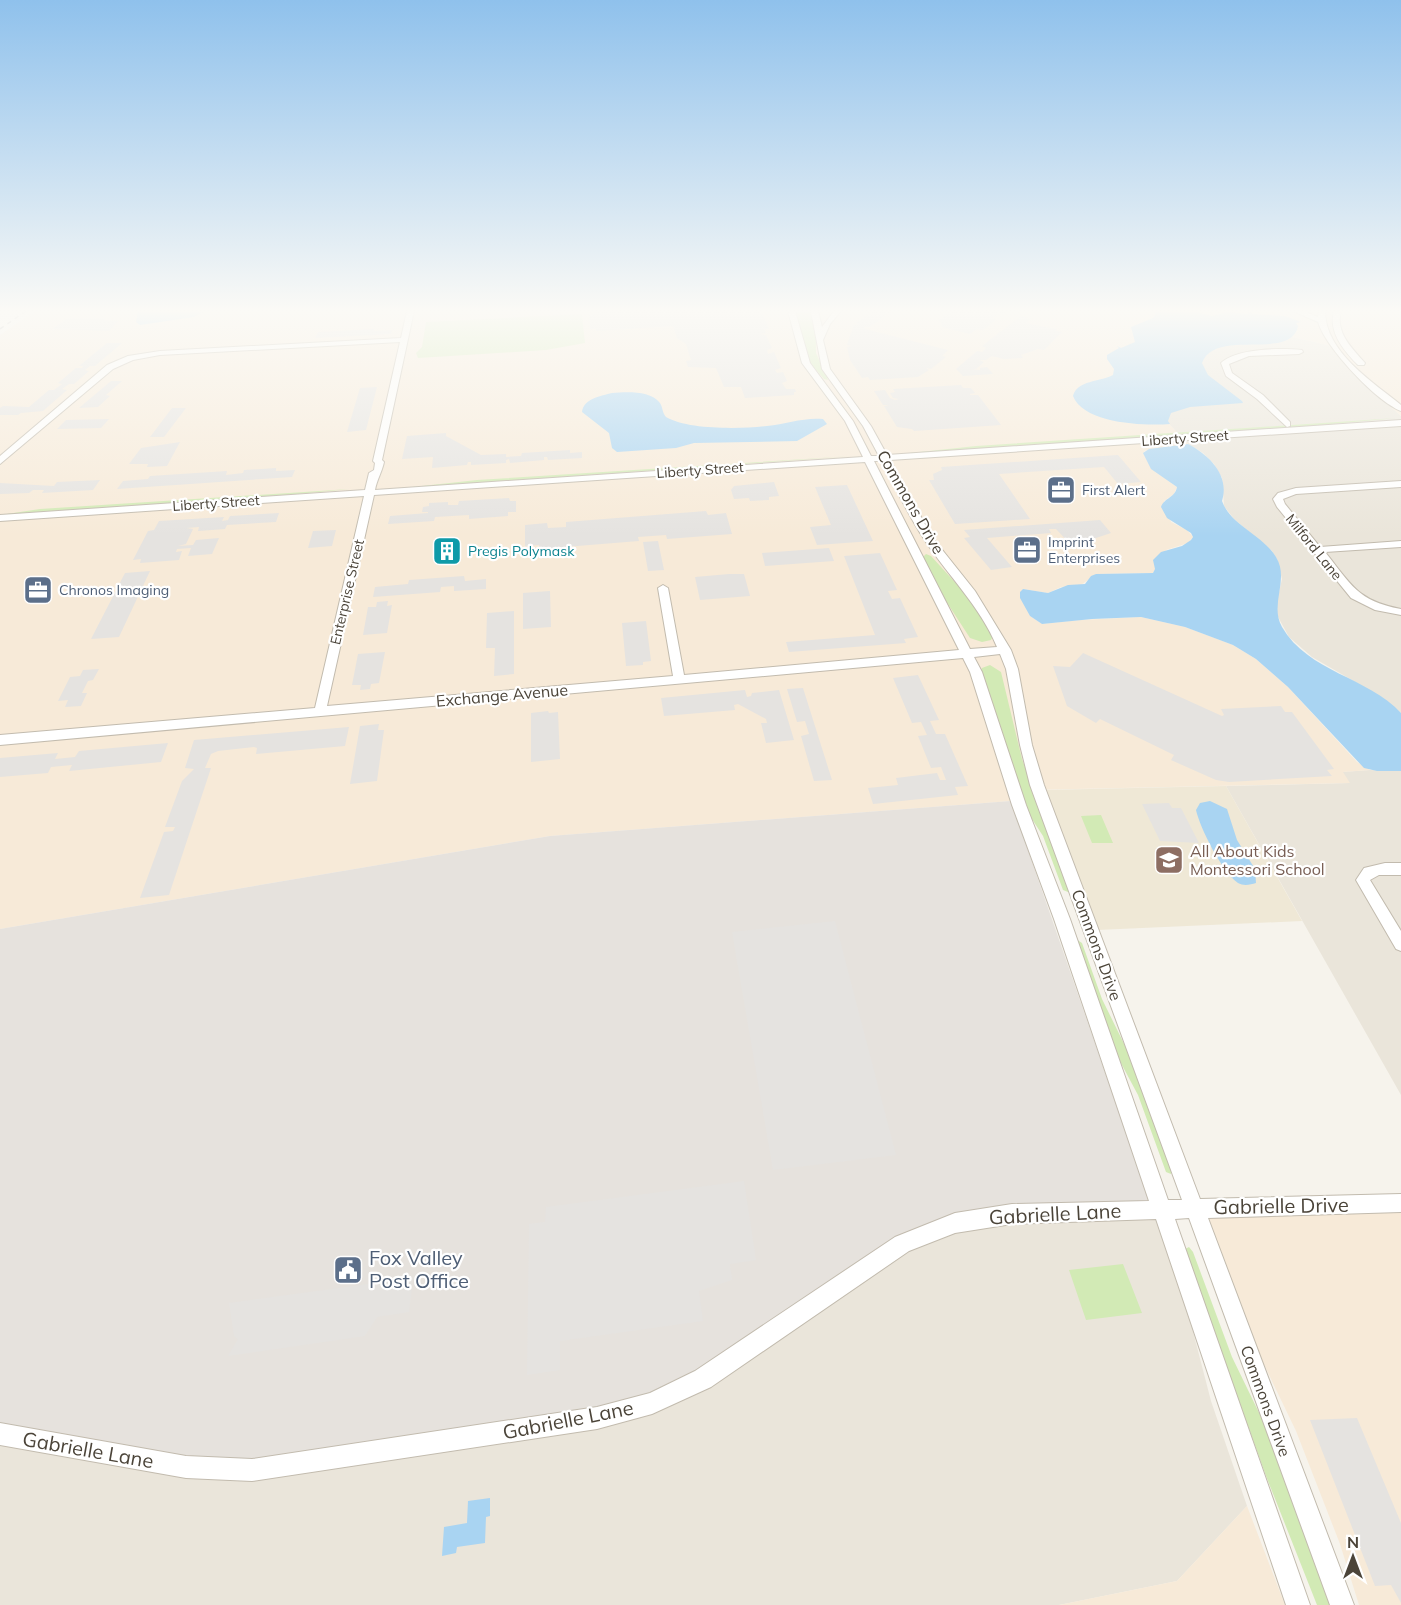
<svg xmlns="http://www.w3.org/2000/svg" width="1401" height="1605" viewBox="0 0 1401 1605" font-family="Mulish,sans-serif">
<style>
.residential{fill:#eae5da}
.commercial{fill:#f7ead8}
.industrial{fill:#e6e2dd}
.education{fill:#efe8d6}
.green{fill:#d2eab5}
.parking{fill:#e5e3e0}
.water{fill:#a9d4f2}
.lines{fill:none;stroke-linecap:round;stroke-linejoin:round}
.minor-casing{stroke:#c2bbae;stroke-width:2}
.minor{fill:#fff;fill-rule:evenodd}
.rail{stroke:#9a9a9a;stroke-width:1.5;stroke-dasharray:4.5 4.5;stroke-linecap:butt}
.labels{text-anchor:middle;stroke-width:4.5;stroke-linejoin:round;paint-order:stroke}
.far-street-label{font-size:14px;fill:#4b4439;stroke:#fff}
.far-service-label{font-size:14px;fill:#4e5e75;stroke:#fff;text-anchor:start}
.far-culture-label{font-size:14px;fill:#0d838f;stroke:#fff;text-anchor:start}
.street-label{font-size:16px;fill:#4b4439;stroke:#fff}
.education-label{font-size:16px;fill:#785e54;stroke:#fff;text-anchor:start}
.near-street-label{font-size:20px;fill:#4b4439;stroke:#fff}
.near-service-label{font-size:20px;fill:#4e5e75;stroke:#fff;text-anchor:start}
</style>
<rect width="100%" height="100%" fill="#f6f3ec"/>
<path class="residential" d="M1283,335L1328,345L1360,379L1401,416V713L1383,698L1312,657L1289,637L1277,615L1276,606L1282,579L1277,559L1272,551L1234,519L1224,506L1222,478L1214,464L1203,453L1188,444L1149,403L1214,341Z
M1370,770L1401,771V1095L1226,786L1349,783L1342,772Z
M1152,1208L1183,1293L1211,1401L1247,1506L1177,1581L1059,1605H0V1429L941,1224Z"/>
<path class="commercial" d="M35,311H1401V416L1360,379L1328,345L1283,335L1214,341L1149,403L1188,444L1144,451L1165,478L1177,487L1174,494L1164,501L1171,522L1187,530L1193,537L1188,543L1166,550L1153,573L1096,574L1081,585L1061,587L1048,593L1023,589L1020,594L1030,616L1042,624L1080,620L1141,617L1185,627L1233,645L1256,659L1288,687L1357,762L1370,770L1343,772L1350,783L1028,790L1011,801L550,836L0,929V335Z
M1401,1202V1605H1359L1340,1544L1296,1431L1258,1352L1202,1206Z
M1247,1506L1285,1605H1059L1177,1581Z"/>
<path class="industrial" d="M1011,801L1152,1208L941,1224L716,1366L646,1400L225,1465L0,1429V929L550,836Z"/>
<path class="education" d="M1226,786L1302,921L1097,930L1044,790Z"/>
<path class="green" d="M794,311H810L816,330V353L828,380L824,379L806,358Z
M582,314L585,343L546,350L418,358L416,353L422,347L426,322Z
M1397,418L1257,431L891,455L976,446Z
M853,456L394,489L477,480Z
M350,489L267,497L0,515L40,509Z
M926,554L931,556L973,602L993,636L991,640L982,642L970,638L944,598L923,557Z
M990,665L1001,672L1022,759L1070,891L1068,892L1063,890L1043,836L1028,813L981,671L982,668Z
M1101,815L1113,843H1092L1081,816Z
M1076,939L1082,943L1102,999L1132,1060L1172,1170L1171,1174L1166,1172L1138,1095L1115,1052Z
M1189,1247L1193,1252L1232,1357L1264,1423L1331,1605H1317L1266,1476L1187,1257L1185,1249Z
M1123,1264L1142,1313L1086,1320L1069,1270Z"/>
<path class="parking" d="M600,311H761L769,329H764L766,333L760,334L766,335L772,348L767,350L768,354L774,352L781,368L775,370L777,373L783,372L787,381L782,383L786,389H795L796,392H794V395L745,398L741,387H724L716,368L688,367L686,361L691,360L686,344L677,338L673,326L596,331V329H590L589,315Z
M874,311H893L869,327H864L865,329L948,350L942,356L946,357L931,369L926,368L929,370L918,377L870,380L868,377L862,378L850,360L847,347L852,346L847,345L848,341L854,325H859L856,323Z
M951,311H1003L1006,312L992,318L996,320L983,330L977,329L970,334L942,327L941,322L938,321Z
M1021,316L1031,318L1027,322L1030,324L1057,329L1056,331L1062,332L1044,350L1038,349L1021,355L1023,358L1004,359L992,356L986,360H979L984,362L976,369H971L980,370V368L987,367L993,374L963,376L956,369L977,351L982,352L986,348L982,346Z
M68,318H105L103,320L118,321L109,331L52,329Z
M374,329V331L392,330L391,334L315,338L318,332Z
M107,343H122L95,366H90L85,370L89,371L74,384H69L62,389L67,390L43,411L21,413L18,415H0V408L3,406L29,407L49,390H54L62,384L58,383L76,368H82L83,366H79Z
M111,381H122L106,395L110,396L98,407L79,408Z
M961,385L963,388H971L975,393L970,394V395H978L1001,425L914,431L912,429L897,427L884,406L889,405H883L874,391L885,390L890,398L895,400L899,399L893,398L890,393L895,392L893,389Z
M377,387L366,430L347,432L360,388Z
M172,408H186L164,437H150Z
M109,419L101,428L57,429L66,420Z
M446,433V436L481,455L506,454V457L521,456L522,453L570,450V453L582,452V458L548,460L547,457H544V460L510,463L509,459L506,460V463L471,465V462H468L467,465L432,468L433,457L402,459L407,436Z
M180,442L167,466L147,467L148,464H129L141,448Z
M1118,455L1141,482L1118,484L1104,467L999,474L1030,519L955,524L929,480H934L933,474L942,470L941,467Z
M276,468V471L295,470L292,477L117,489L123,481L148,479L150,476L227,471L226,475L243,473L244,470Z
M100,480L93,490L42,493L44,490H33L29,493L0,494V483L54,486L57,482Z
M774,482L779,496L769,497V500L750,501L749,498L734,499L731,490L734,486Z
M847,485L873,541L817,545L810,527L831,525L815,487Z
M509,498L510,501H516V512H508V516L469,519V515L435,517L434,521L388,524L390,516L428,513V512H422L423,507L429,506V503L448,502V505H458L459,501Z
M706,511L708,515L726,513L732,534L667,539L666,535L638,537L639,541L540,549L539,545L525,546V525L547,523L548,528L566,527V522Z
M279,513L276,522L227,525L225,529L198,531L199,527L187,528L193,529L186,544L178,546L193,545L196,540L219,538L212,554L188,556L191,548L177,549L176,552L182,551L179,560L140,563L141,559L133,560L148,531L154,530L159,521L224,517L222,521L228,520L230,516Z
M1100,520L1111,533L1072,546L1056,529H1049L1051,533L987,538L1012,567L991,570L964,538L970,537L964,530Z
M336,530L332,546L308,548L313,531Z
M658,541L664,570L648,571L643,542Z
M829,548L834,561L765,566L762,553Z
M880,553L897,590L888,591L892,599L900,598L918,637L904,639L906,643L789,652L786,642L875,635L844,556Z
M150,571L119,637L91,639L125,573Z
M729,574H744L750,596L700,600L695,577Z
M464,576L465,581L486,579V589L454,591V586L441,587L440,592L373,597L375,587L408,584L409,580Z
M550,591L551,627L523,629V593Z
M388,601L387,606L392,605L387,633L363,635L368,607H376L377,602Z
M514,611V674L494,676L495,648H486L487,613Z
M646,621L651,661L643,662V665L626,666L622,623Z
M385,652L379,683L371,684L370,689L360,690L361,685H352L358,654Z
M1083,653L1222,716L1224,715L1221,709L1281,706L1285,712H1292L1334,769L1327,770L1332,776L1229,782L1216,780L1171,760L1174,755L1100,719L1096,723L1067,706L1053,666L1070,667Z
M99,669L93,680L88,681L82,693H87L81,706L65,707L68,700L58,701L70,677L80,676L83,670Z
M918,675L939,720L930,721L936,734H945L968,786L955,787L958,795L873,804L868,788L898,785L896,778L937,773L940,780H946L941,767L931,768L918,736L927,735L921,722L912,723L893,678Z
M803,688L832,780L814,781L801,736L809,734L805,721L797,722L787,689Z
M745,690L747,697L751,696L752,693L779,690L794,740L766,743L761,723H767L766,719L738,704L734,705L735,710L664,716L661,698Z
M548,711L549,713L558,712L560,759L531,762V713Z
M379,724L378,730H384L377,781L350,784L360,726Z
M349,727L345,746L256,754L257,748L254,747L218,751L211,754L205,768H211L169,895L140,898L164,832L173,831L175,827H165L182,781L194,769L185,768L194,740Z
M168,743L161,762L69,771L72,765L51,767L48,773L0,777V758L58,753L55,759L75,757L79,751Z
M1169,803L1172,808H1181L1199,843L1160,841L1142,804Z
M835,921L896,1155L773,1170L732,932Z
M744,1181L756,1260L730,1264L732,1280L699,1291L703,1321L560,1341V1370L527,1375L529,1224L545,1222L546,1207Z
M413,1278L409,1312L377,1317L365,1336L228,1356L238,1339L234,1336L229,1303Z
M1357,1418L1401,1523V1603L1391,1585L1375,1586L1310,1420Z"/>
<path class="water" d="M138,311H205L194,317L140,325L136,322Z
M1157,311H1193L1212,316L1226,312L1248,314V312L1254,314L1285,316L1301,322L1296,323L1298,326C1291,362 1215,327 1202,363L1208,375L1242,401L1243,403L1190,407L1171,413L1168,421L1170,424C1145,426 1084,424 1073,396C1077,380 1100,382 1113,375L1114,369L1107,359V355L1119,348L1117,346L1121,348L1135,342L1131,327L1153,318Z
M612,393C626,392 650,390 660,403C663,408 662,412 666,417C688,430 741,429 767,426C786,424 805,417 823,419L827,424L797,441L694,443L676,448L617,452L612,448L609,433L582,412C584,398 601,396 612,393Z
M1188,444C1209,455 1230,475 1222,501C1231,526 1262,534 1276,557C1290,580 1269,604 1282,627C1308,672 1368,677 1401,713V771H1377L1364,768L1288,687L1256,659L1233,645L1185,627L1141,617L1092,619L1042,624L1030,616L1020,598V592L1023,589L1048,593L1068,585L1085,584L1091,576L1096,574L1153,573L1155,569L1153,560L1161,552L1182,546L1191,540L1193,537L1191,533L1167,518L1161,507C1164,498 1175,498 1177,487L1151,469L1143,453L1149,449Z
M1210,801L1227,809L1237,840L1255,869L1256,883C1250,885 1243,886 1238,883C1222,872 1200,828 1196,810L1200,803Z
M490,1498V1516L486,1517L485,1543L457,1547L456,1553L442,1556L444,1527L467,1523L468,1501Z"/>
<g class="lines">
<g class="minor-casing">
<path id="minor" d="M407,311H414L382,460L384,462C382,472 377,479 375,490L863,457L845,421L802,363L788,311H795L810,363L853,421L871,456H879L863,426L822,369L811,311H818L822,327L834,311H841L830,324L823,340L830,369L871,426L887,455L1401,420V426L890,460L932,537L975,591L1011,650L1018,669L1032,745L1044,785L1200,1199L1401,1194V1212L1208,1218L1354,1605H1330L1189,1218L1175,1219L1310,1605H1286L1156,1219L1012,1224L955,1233L909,1251L711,1387L652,1414L597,1429L252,1481L186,1478L0,1445V1423L186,1456L252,1459L597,1407L650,1393L695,1371L895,1237L955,1213L1012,1204L1149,1201L1054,919L1012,805L970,672L963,658L0,745V735L315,708L364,496L0,521V515L365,490L369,473L374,470L375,463L373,461L400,342L160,355L133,360L113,369L0,464V456L107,365L128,356L160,351L401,338ZM874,461H882C895,487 908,515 924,539C948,576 980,606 997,647L970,649ZM865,462L959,650L684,675L668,588L663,585L658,588L673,676L327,706L374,495ZM1000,654L1006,669L1020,745L1030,785L1182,1200H1168L1070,919L1026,805L982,672L974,657Z
M1293,311H1303L1318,317L1319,311H1325C1325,352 1373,382 1401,405V411C1376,401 1326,348 1318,322Z
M1334,311H1341C1335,333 1352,348 1365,363L1364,365H1358C1344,351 1328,332 1334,311Z
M1302,350L1303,352L1299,354L1249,356L1229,364L1232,373L1263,395L1290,422V426L1287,427L1257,399L1226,376L1221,363C1237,348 1281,348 1302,350Z
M1401,481V487L1296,494L1283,499L1285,504L1320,547L1401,541V547L1325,552C1351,584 1357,601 1401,609V615L1375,610L1351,598L1277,507L1273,499L1278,493L1296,488Z
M1385,863H1401V875H1379L1370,880L1401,931V951L1396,949L1356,880L1364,868Z"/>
</g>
<use href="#minor" class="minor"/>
<path class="rail" d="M0,329L26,311"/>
</g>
<linearGradient id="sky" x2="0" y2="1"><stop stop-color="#8fc1ec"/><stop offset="0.58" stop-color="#fbfaf6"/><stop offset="1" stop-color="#fbfaf6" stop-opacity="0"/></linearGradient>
<rect width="1401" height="536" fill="url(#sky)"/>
<defs>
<g id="office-square" transform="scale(1.5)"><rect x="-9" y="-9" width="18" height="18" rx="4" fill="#5c6f8a" stroke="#fff"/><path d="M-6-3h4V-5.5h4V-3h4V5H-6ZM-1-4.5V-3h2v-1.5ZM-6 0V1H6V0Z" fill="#fff"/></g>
<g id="building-square" transform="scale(1.5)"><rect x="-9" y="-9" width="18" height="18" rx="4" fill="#0f9aa8" stroke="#fff"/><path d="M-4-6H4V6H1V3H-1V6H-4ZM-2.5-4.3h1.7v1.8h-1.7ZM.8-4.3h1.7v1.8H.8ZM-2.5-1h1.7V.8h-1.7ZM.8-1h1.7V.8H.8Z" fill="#fff"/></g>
<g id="school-square" transform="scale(1.5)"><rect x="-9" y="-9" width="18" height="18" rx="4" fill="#8d6e63" stroke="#fff"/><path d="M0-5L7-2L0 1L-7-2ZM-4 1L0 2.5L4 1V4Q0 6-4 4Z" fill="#fff"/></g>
<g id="civic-square" transform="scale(1.5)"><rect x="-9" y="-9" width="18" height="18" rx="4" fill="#5c6f8a" stroke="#fff"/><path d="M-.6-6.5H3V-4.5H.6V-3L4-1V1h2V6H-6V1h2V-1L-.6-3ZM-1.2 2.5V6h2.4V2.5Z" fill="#fff"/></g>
</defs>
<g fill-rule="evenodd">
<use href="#office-square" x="1061" y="490"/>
<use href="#office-square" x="1027" y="550"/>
<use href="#building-square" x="447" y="551"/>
<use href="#office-square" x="38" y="590"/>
<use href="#school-square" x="1169" y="860"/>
<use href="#civic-square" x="348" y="1270"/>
</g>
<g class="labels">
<g class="far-street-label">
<text transform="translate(1185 438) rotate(-4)" y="5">Liberty Street</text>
<text transform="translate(700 470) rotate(-4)" y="5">Liberty Street</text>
<text transform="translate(216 503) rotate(-4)" y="5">Liberty Street</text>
<text transform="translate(1314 547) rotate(51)" y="5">Milford Lane</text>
<text transform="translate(347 592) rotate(-77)" y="5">Enterprise Street</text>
</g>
<g class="far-service-label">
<text x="1082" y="495">First Alert</text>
<text x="1048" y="547">Imprint<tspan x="1048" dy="16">Enterprises</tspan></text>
<text x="59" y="595">Chronos Imaging</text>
</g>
<g class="far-culture-label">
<text x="468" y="556">Pregis Polymask</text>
</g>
<g class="street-label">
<text transform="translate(911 502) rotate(60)" y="6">Commons Drive</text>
<text transform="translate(502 695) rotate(-5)" y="6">Exchange Avenue</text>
<text transform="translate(1097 945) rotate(70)" y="6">Commons Drive</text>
<text transform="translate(1266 1401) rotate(70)" y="6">Commons Drive</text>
</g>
<g class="education-label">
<text x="1190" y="857">All About Kids<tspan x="1190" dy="18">Montessori School</tspan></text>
</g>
<g class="near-street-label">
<text transform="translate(1281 1206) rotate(-1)" y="7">Gabrielle Drive</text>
<text transform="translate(1055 1214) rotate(-3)" y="7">Gabrielle Lane</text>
<text transform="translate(568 1420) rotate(-11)" y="7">Gabrielle Lane</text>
<text transform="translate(88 1450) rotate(10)" y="7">Gabrielle Lane</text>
</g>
<g class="near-service-label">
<text x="369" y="1265">Fox Valley<tspan x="369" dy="23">Post Office</tspan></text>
</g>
</g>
<g transform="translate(1353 1557)" stroke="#ffffff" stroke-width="4.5" paint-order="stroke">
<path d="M0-4.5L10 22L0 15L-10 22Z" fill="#4b4439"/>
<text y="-9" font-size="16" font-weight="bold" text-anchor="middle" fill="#4b4439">N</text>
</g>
</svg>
